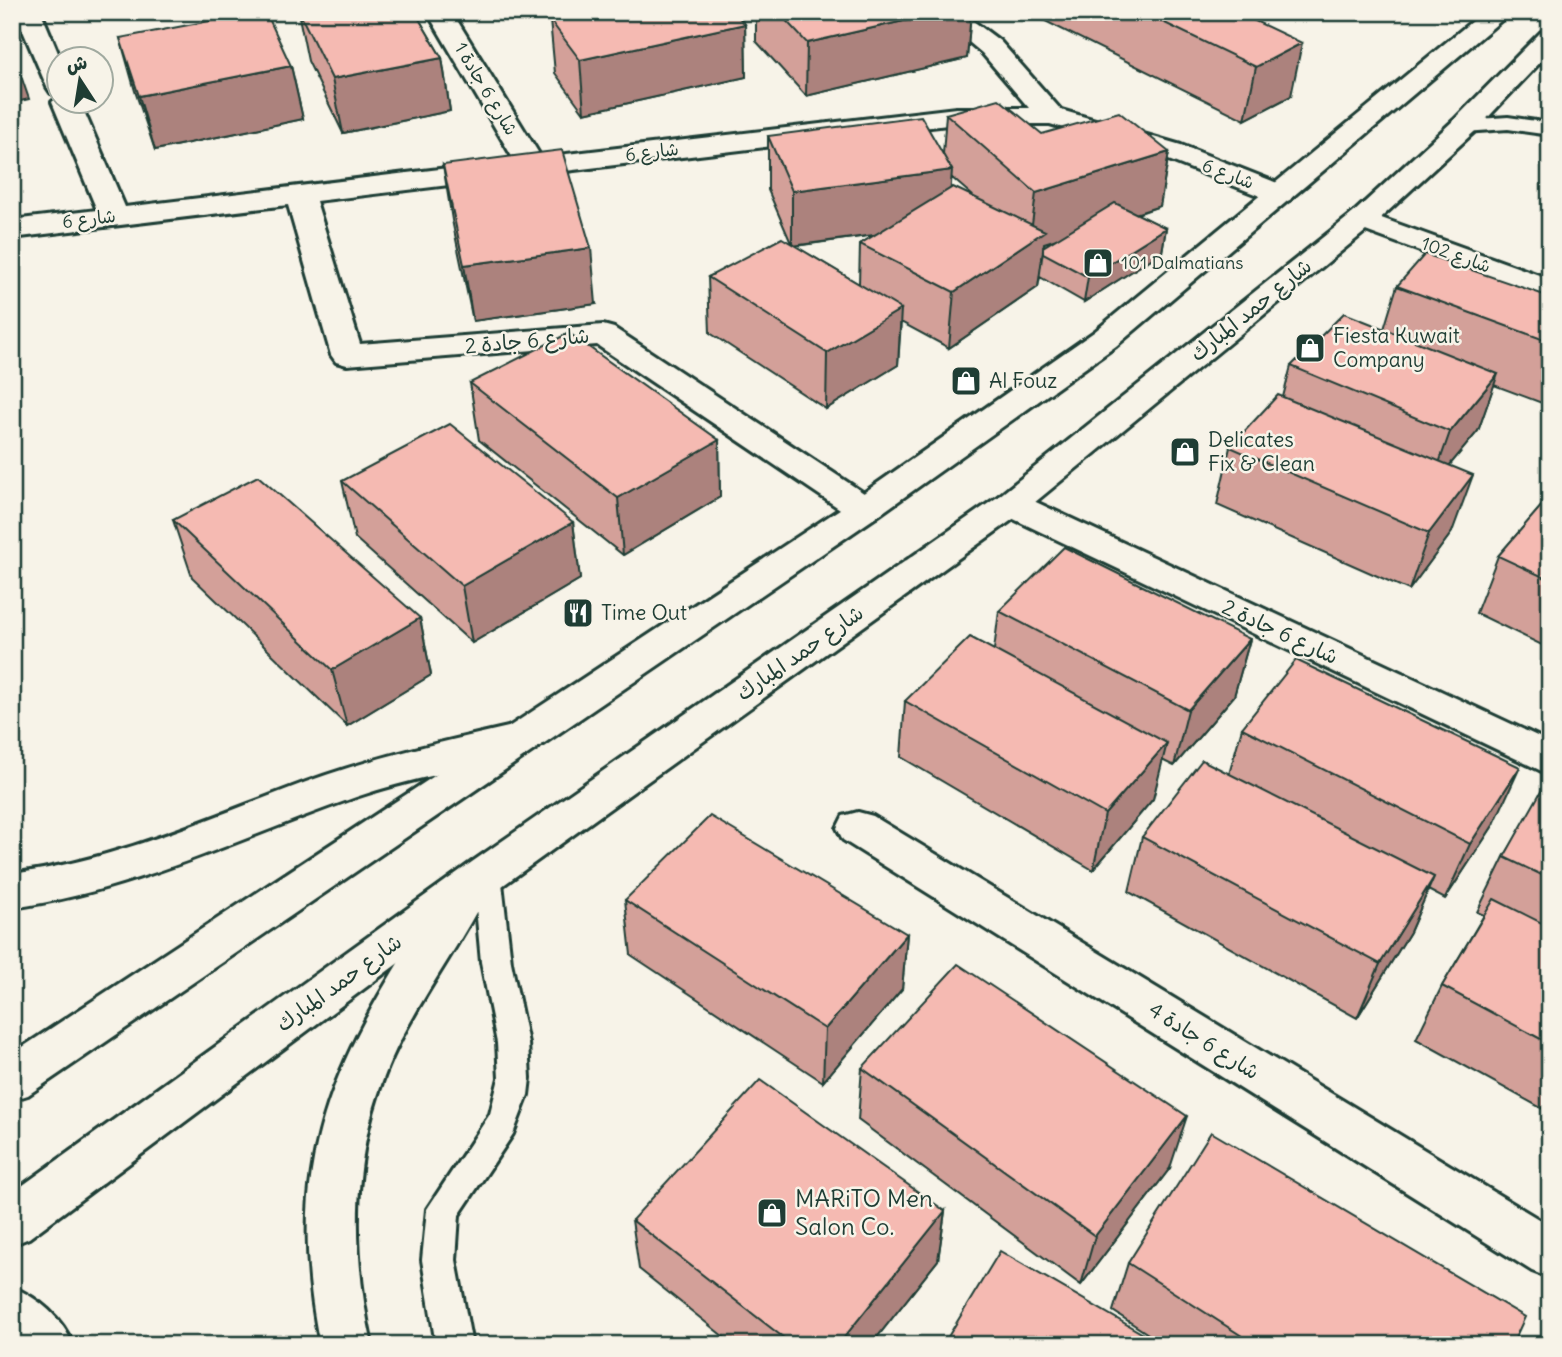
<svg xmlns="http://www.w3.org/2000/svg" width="1562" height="1357" viewBox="0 0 1562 1357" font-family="Delius,'Playpen Sans Arabic',sans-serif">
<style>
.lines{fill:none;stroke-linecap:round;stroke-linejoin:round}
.lane-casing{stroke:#1f3d34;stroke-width:6}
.street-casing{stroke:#1f3d34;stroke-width:6}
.secondary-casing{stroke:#1f3d34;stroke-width:6}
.primary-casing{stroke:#1f3d34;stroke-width:6}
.lane{fill:#f7f3e8;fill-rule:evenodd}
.street{fill:#f7f3e8;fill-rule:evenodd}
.secondary{fill:#f7f3e8;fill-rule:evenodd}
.primary{fill:#f7f3e8;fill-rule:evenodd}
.wall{fill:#d3a099;stroke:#1f3d34;stroke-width:2;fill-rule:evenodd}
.shaded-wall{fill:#ac827d;stroke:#1f3d34;stroke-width:2}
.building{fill:#f5bab2;stroke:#1f3d34;stroke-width:2}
.labels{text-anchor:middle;stroke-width:5;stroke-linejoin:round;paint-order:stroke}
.far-street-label{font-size:18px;fill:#1f3d34;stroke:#f7f3e8}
.far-poi-label{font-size:18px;fill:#1f3d34;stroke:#f7f3e8;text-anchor:start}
.street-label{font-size:21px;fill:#1f3d34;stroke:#f7f3e8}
.poi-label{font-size:21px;fill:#1f3d34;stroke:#f7f3e8;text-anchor:start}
.near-poi-label{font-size:24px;fill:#1f3d34;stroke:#f7f3e8;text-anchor:start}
</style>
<rect width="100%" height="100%" fill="#f7f3e8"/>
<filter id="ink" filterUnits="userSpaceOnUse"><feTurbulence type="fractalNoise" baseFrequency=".0143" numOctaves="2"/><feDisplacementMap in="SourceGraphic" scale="14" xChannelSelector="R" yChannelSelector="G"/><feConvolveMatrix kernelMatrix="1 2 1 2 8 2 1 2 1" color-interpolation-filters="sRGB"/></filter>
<g filter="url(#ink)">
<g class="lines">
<g class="lane-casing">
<path id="lane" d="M1508,117L1550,123V135L1508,129L1464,132L1455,126L1464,120Z
M487,862L497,866L501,874L511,962L528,1043L530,1078L528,1095L513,1134L459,1215L456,1260L472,1345H436L422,1260L427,1209L490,1114L499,1078L497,1043L481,962L473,874L477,866Z"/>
</g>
<g class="street-casing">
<path id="street" d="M15,12H41L61,60L60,95L51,93L47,87Z
M427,12H452L541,157L956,108H1029L982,53L933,12H961L1000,41L1061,110L1181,145L1290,188L1294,194L1290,200L1280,203L1270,200L1161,157L1050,124H956L316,201L360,344L603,325L614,328L876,501L882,509L876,517L864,521L852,517L597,345L347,365L336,362L331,355L288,205L12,238V220L97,210L52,102L60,95V102H80L125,207L514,160Z
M1362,211L1550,279V299L1352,226L1347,220L1352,214Z
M1011,492L1023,496L1550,742V775L999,512L993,504L999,496Z
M858,812L873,816L1550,1226V1278L1532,1271L843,840L837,828L843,816Z"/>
</g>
<g class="secondary-casing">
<path id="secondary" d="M1483,12H1511L1116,346L876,517L28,1095L12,1100V1054L852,501L1094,332Z
M1550,29V52L1474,132L1372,226L1023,512L502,886L29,1238L12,1245V1193L472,862L999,496L1352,214L1454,120L1541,32Z"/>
</g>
<g class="primary-casing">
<path id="primary" d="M517,725L531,729L537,740L531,751C473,769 413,777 356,797C241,837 134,891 12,908V874C120,859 206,819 306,782C375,757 446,741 517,725Z
M468,871L483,876L489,888C463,940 428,987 401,1039C351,1136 349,1240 372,1345H320C278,1138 348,1042 453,876Z
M12,1287C39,1298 62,1318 73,1345H12Z"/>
</g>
<use href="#lane" class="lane"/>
<use href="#street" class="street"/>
<use href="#secondary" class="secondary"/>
<use href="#primary" class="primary"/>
</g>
<path class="wall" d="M298,12H415L442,58L450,111L343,133L308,61Z
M756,12H971L967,58L806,96L756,41Z
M1034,12H1236L1291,96L1245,120L1033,15Z
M550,20L745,24L746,77L584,113L555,73Z
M120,38L291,66L303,119L155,150L135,91Z
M946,114L1042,134L1169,152L1160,206L1137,214L1166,228L1162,252L1084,302L1040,277L1038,287L949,348L901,322L898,365L826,409L710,333L708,277L791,243L768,190V136L943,154ZM951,177L973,196L950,188ZM875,235L860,244L859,284L795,246ZM1054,240L1043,247L1044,243Z
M443,165L596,304L473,321L452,220Z
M1397,286L1550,297V406L1494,385L1478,431L1449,465L1452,532L1409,590L1217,505L1230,447L1283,397L1291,366L1384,329Z
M470,383L719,440L720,497L623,555L479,440Z
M342,481L573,522L580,579L472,643L355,538Z
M1550,496V649L1476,613L1498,556Z
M173,520L420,618L431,675L347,726L192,577Z
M999,611L1250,639L1234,696L1174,766L1162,760L1153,799L1093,870L901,757L905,701L994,650Z
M1242,728L1494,824L1445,899L1428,890L1410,932L1357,1018L1129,892L1142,837L1229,774Z
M1550,780V1113L1416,1039L1442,986L1484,915L1477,912L1504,857Z
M625,900L907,934L902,989L823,1082L631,955Z
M862,1068L1170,1168L1081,1285L858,1120Z
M945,1211L938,1260L871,1345H734L639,1269L632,1220Z
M1128,1263L1512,1345H1165L1113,1311Z"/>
<path class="shaded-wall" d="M943,12H971L967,58L806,96L807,43Z
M745,24L746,77L584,113L580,60Z
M1302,43L1291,96L1245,120L1256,67Z
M12,50L29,99L12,103Z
M442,58L450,111L343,133L332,79Z
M291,66L303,119L155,150L139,96Z
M1169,152L1160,206L1044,243L1038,287L949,348L954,292L1030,241L1036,193Z
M952,170L948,225L792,246V191Z
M1166,228L1162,252L1084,302L1088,277Z
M591,248L596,304L473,321L464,265Z
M901,309L898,365L826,409L827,353Z
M1498,374L1478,431L1430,489L1450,432Z
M719,440L720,497L623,555L618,498Z
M1473,475L1452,532L1409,590L1429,533Z
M573,522L580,579L472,643L462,586Z
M420,618L431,675L347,726L332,670Z
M1250,639L1234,696L1174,766L1188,710Z
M1167,743L1153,799L1093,870L1105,814Z
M1520,767L1494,824L1445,899L1470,844Z
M1434,877L1410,932L1357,1018L1380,964Z
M907,934L902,989L823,1082L825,1029Z
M1187,1116L1170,1168L1081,1285L1095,1236Z
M945,1211L938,1260L871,1345H838Z"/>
<path class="building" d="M257,12H266L291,66L139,96L120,38Z
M299,12H415L442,58L332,79Z
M586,12H734L745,24L580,60L550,20Z
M778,12H943L807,43Z
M1142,12H1236L1302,43L1256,67Z
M999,99L1042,134L1119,112L1169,152L1036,193L946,114Z
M921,116L952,170L792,191L768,136Z
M562,150L591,248L464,265L443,165Z
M953,187L1045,231L954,292L860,244Z
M1115,203L1166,228L1088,277L1043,253V247Z
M782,238L901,309L827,353L708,277Z
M1425,254L1550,297V342L1397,286Z
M1344,313L1498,374L1450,432L1291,366Z
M569,333L719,440L618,498L470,383Z
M1278,395L1473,475L1429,533L1230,447Z
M450,424L573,522L462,586L342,481Z
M258,476L420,618L332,670L173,520Z
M1550,496V580L1498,556Z
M1064,547L1250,639L1188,710L999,611Z
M970,637L1167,743L1105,814L905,701Z
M1296,660L1520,767L1470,844L1242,728Z
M1202,760L1434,877L1380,964L1142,837Z
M1548,779L1550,780V879L1504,857Z
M710,816L907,934L825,1029L625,900Z
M1494,899L1550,927V1044L1442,986Z
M958,964L1187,1116L1095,1236L862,1068Z
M760,1080L945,1211L838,1345H793L632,1220Z
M1211,1132L1525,1317L1512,1345H1256L1128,1263Z
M1000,1251L1162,1345H943Z"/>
</g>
<defs>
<g id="shop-square" transform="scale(1.575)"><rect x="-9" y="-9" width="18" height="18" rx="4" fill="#1f3d34" stroke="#f7f3e8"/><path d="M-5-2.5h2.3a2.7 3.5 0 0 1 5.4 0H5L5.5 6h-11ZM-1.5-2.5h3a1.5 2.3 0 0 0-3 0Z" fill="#fff"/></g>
<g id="restaurant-square" transform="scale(1.575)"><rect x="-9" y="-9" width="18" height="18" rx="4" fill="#1f3d34" stroke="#f7f3e8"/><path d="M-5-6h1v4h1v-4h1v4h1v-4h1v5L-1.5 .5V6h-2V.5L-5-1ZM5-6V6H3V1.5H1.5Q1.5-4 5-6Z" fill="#fff"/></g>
</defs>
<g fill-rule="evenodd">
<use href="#shop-square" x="1098" y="263"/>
<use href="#shop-square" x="1310" y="348"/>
<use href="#shop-square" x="966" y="381"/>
<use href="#shop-square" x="1185" y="452"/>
<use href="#restaurant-square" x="578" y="613"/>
<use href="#shop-square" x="772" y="1213"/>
</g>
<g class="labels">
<g class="far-street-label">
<text transform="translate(486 89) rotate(59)" y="6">شارع 6 جادة 1</text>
<text transform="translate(652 152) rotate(-7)" y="6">شارع 6</text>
<text transform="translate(1228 174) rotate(21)" y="6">شارع 6</text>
<text transform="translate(89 219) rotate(-7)" y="6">شارع 6</text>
<text transform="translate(1456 255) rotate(20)" y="6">شارع 102</text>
</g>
<g class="far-poi-label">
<text x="1121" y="269">101 Dalmatians</text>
</g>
<g class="street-label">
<text transform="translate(1251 310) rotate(-39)" y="7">شارع حمد المبارك</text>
<text transform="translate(527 341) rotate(-5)" y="7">شارع 6 جادة 2</text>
<text transform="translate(1280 632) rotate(25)" y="7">شارع 6 جادة 2</text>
<text transform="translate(800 653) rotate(-35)" y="7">شارع حمد المبارك</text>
<text transform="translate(339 983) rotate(-36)" y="7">شارع حمد المبارك</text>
<text transform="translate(1204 1041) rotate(32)" y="7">شارع 6 جادة 4</text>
</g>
<g class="poi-label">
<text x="1333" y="343">Fiesta Kuwait<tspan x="1333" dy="24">Company</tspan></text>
<text x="989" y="388">Al Fouz</text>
<text x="1208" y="447">Delicates<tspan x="1208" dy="24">Fix &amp; Clean</tspan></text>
<text x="601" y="620">Time Out</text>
</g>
<g class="near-poi-label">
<text x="795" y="1207">MARiTO Men<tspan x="795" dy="28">Salon Co.</tspan></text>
</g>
</g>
<rect width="1562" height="1357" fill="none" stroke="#f7f3e8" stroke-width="42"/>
<rect x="21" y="21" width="1520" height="1315" fill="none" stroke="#1f3d34" stroke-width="2.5" filter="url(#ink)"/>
<g transform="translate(80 80) rotate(348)"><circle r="33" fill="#f7f3e8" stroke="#a1aaa0" stroke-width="2"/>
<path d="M0-5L12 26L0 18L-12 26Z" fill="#1f3d34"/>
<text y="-10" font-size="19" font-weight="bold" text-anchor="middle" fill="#1f3d34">ش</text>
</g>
</svg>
